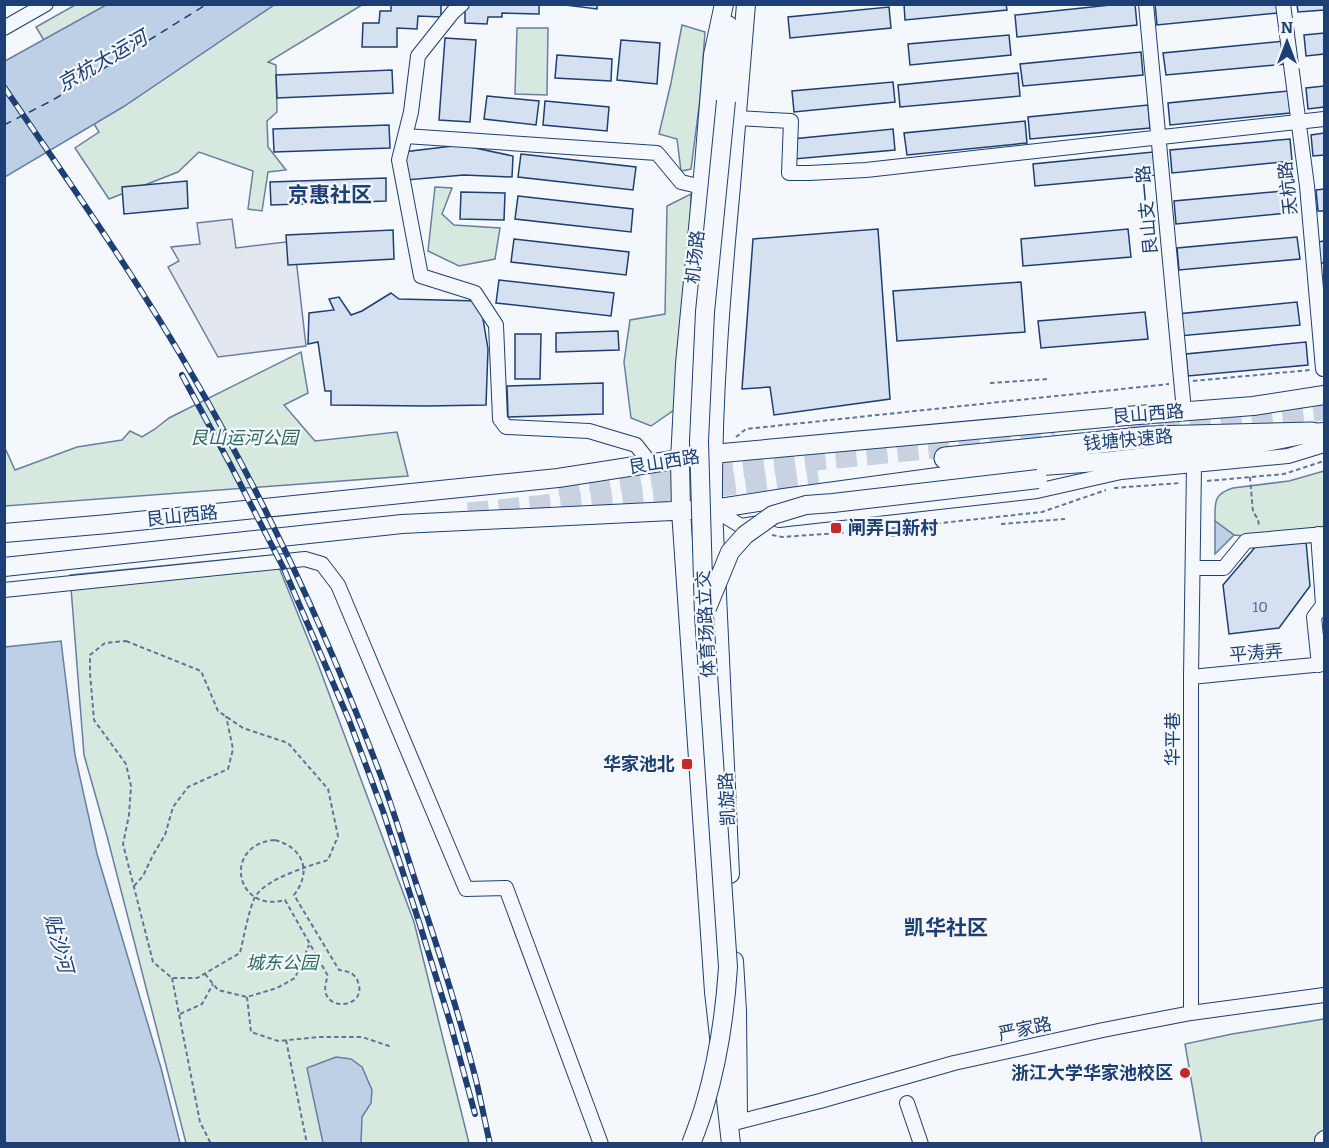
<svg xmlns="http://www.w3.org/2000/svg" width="1329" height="1148" viewBox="0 0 1329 1148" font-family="Bitter,'Noto Sans SC',serif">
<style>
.green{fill:#d7e8df;stroke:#687fa3;stroke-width:1.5}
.parking{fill:#e3e8f0;stroke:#687fa3;stroke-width:1.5}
.water{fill:#bed0e5;stroke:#687fa3;stroke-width:1.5}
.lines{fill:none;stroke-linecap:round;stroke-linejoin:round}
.ferry{stroke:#1d3f73;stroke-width:1.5;stroke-dasharray:8 6;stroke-linecap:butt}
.building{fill:#d5e0f0;stroke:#1d3f73;stroke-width:1.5}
.highway-tunnel{stroke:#c9d2e0;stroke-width:21;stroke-dasharray:21 10;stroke-linecap:butt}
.minor-casing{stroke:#1d3f73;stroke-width:16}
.major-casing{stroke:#1d3f73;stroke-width:20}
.highway-casing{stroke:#1d3f73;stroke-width:23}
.path{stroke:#5e769c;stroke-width:2;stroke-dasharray:4.5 3;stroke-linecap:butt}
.minor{stroke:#f4f7fb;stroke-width:14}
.major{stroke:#f4f7fb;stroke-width:18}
.highway{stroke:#f4f7fb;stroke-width:21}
.rail-casing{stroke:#1d3f73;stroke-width:6}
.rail{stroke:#f4f7fb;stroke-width:4;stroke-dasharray:11;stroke-linecap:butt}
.major-bridge-casing{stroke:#1d3f73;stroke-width:20;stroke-linecap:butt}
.major-bridge{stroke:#f4f7fb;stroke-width:18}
.poi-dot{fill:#c62828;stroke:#f4f7fb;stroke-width:2}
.labels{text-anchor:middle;stroke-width:4.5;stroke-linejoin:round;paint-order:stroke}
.number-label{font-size:15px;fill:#4b6792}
.street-label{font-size:18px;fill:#1d3f73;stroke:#f4f7fb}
.park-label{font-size:18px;font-style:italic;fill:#2c6c60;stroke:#f4f7fb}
.poi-label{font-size:18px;font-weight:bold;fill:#1d3f73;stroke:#f4f7fb;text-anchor:end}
.water-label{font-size:20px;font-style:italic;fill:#1d3f73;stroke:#f4f7fb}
.quarter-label{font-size:21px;font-weight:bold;fill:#1d3f73;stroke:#f4f7fb}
</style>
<rect width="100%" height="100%" fill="#f4f7fb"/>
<path class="green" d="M75,5H362L268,62L276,65L277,112L267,121L268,147L286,170L268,172L262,211L248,209L253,171L199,152L178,172L109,199L75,148L99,132L36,27Z
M682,25L705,32L700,99L691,169L681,171L677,139L659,134L671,83Z
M517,28H548L547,95L515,94Z
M435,187L452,188L442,214L454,225L500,228L495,259L459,266L428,251Z
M691,194L690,232L674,410L651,426L631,418L624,362L630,320L665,314L667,206Z
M301,352L308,393L284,405L315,441L397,432L408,476L5,506V448L15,470L77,447L122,440L130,431L142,437L155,429L169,418Z
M1324,471V527L1244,536L1234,535L1215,521C1215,503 1213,494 1233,488L1289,481Z
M274,555L318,664L414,922L469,1143H186L107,836L84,755L70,575Z
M1324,1019V1143H1202L1185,1044L1232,1034Z"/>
<path class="parking" d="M232,219L236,248L294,241L306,346L218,357L168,267L179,261L171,247L200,244L197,223Z"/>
<path class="water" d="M106,5H274L123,107L5,177V61Z
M1215,521L1234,535L1215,554Z
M61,641L75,755L97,854L161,1068L180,1143H5V647Z
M336,1057L351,1059L362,1067L372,1090L371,1103L362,1117L361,1143H323L307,1068Z"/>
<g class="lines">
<path class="ferry" d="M4,125L53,100L207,4"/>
</g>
<path class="building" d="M391,4H441V17L418,16L417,29L397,28V47H362L363,23H379L380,11H391Z
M465,4H539V14L502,13V17H488L487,24L465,23Z
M557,4H597V9Z
M904,4H1006L1007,10L905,20Z
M1120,4H1135L1137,25L1017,37L1015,15Z
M1155,4H1277V13L1157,25Z
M1297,4H1324V10L1298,12Z
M889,7L891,28L790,38L788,17Z
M1324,33V54L1306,56L1304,35Z
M1009,35L1011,55L910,65L908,44Z
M445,38L476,40L470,122L439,120Z
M621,40L660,43L657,84L617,80Z
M1284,41L1286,64L1166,75L1163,53Z
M1141,52L1143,75L1023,86L1020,64Z
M557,55L612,59L611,81L555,78Z
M392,70L393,93L277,98L276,75Z
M1018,73L1020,96L900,107L898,85Z
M893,82L895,102L794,112L792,91Z
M1324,86V107L1308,109L1306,88Z
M1288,91L1290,113L1170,125L1168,103Z
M487,96L539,101L536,125L484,119Z
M545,101L609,107L607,131L543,125Z
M1148,105L1150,128L1030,139L1028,117Z
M1025,121L1027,143L907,155L904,133Z
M389,125L390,148L274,152L273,129Z
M893,129L895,150L794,159L792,139Z
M1324,133V155L1313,156L1311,135Z
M1290,139L1292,161L1172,173L1170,150Z
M461,145L513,156L512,177L464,175L406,180L403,152Z
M1153,152L1155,175L1035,186L1033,164Z
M521,154L636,167L633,190L518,177Z
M386,178V201L271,205L270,182Z
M187,181L188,208L124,214L122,187Z
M1324,189V211H1318L1316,190Z
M1294,190L1297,212L1176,224L1174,201Z
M461,192L505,193L504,220L460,219Z
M518,196L633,209L631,232L515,219Z
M878,229L890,399L774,415L770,387L742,389L753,239Z
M1128,229L1131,257L1023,266L1021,239Z
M393,230L394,259L288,265L286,235Z
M1297,237L1300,259L1179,270L1177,248Z
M514,239L629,252L626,275L511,262Z
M1324,241V263H1320L1318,242Z
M499,280L614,293L611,316L496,303Z
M1021,282L1025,332L897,341L893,291Z
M391,293L399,299L480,301L488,349L486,405L427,406L331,405V391H325L318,342L308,344L309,313L334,310L329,299L339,297L351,315L362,311Z
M1297,302L1300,325L1179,336L1177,314Z
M1145,312L1148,339L1041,348L1038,321Z
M618,331L619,350L556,352V333Z
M515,334H541L540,379H515Z
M1306,342L1308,365L1188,376L1186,354Z
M603,383V414L508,417L507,386Z
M1306,541L1310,586L1279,628L1229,634L1223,585L1257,545Z"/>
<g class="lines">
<path class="highway-tunnel" d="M1128,429L1324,410
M558,486L1055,436
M468,513L654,494L818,474"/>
<g class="minor-casing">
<path id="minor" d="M462,4L453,12L418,56L411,112L399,160L421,276L475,293L496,325L500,419L506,427L589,431L636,445L651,464
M1146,4L1184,411
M1283,4L1307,186L1323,369
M4,28L46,4
M736,118L791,121L789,173H809L866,170L1324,119
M405,136L657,153L681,182L702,187
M713,509L741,526L760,523
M779,520L1037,491L1121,472L1288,456L1324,445
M1318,534L1323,605L1314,617L1319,665
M1193,568H1224L1246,541L1324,534
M4,590L305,559L322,564L338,585L466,889L506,888L601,1144
M1191,677L1324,664
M1191,1013V677L1194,466
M907,1103L921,1144
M738,1122L820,1101L954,1063L1103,1030L1191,1013L1324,995
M1322,1144V1140L1324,1138"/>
</g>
<g class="major-casing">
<path id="major" d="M724,4L713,55L704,165L685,364L680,460L681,511L714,992L731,1144
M726,101L728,25
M4,533L108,524L558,478L712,454L1126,416L1253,406L1324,395
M4,567L402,524L713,509L784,498L989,470L1111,461L1251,445L1312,433L1324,432
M730,874L713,509C712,401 721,293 731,186C736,126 741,65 746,4
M734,961L737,1011L738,1114"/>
</g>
<g class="highway-casing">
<path id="highway" d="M945,458L1150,437L1312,433"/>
</g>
<path class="path" d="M1193,381L1310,370
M990,383L1048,379
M736,437L746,429L1169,384
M1250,477L1253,512L1258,519L1259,527
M1207,481L1284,474L1324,461
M1114,488L1180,483
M1001,524L1065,519
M772,535L782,537L867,531L1042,512L1106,490
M891,536L927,532
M126,641L201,671L218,711L243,728L288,743L328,789L338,836L328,860C309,866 263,879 254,899C248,914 244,936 240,953L197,978H172L153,962L123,844L129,815L131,786L126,764L94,720L90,673V655L105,643Z
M275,840C304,848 312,872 294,895L339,970C348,971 355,973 358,982C369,1011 312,1014 328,976L285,900C235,914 222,844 275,840Z
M134,886L143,876L153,855L165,835L173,807L188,787L228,769L233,749L226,716
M205,974L218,990L247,997L277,988L295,978L309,945
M172,978L200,1122L211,1144
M247,997L251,1032L278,1041L318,1037H362L392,1047
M180,1014L202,1004L213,984
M286,1040L307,1144"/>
<use href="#minor" class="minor"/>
<use href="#major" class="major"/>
<use href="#highway" class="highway"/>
<g class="rail-casing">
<path id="rail" d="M4,87C69,182 136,277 194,378C266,502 328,636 379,771C393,808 404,846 416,883C438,948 459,1014 476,1080C481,1101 485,1122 490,1144
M182,375L230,464L284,569L349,720L383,811L419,922L450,1022L475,1114"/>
</g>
<use href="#rail" class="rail"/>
<g class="major-bridge-casing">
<path id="major-bridge" d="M707,608L730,552L745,535L773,515L806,505L833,503L1038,479
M691,1144C696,1131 701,1118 705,1104C718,1060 725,1014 728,967L704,615L699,441L705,312L726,101"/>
</g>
<use href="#major-bridge" class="major-bridge"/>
</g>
<g class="poi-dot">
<rect x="830" y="522" width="12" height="12" rx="3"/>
<rect x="681" y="758" width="12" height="12" rx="3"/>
<circle cx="1185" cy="1073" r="6"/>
</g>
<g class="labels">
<g class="number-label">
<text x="1260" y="612">10</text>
</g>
<g class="street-label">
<text transform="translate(1288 188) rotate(-96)" y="6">天杭路</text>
<text transform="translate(1147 210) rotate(-95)" y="6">艮山支一路</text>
<text transform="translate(695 257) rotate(-84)" y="6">机场路</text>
<text transform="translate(1148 414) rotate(-5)" y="6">艮山西路</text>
<text transform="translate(1128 440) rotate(-5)" y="6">钱塘快速路</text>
<text transform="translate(664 462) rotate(-9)" y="6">艮山西路</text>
<text transform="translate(182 516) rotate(-6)" y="6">艮山西路</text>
<text transform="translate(706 624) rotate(-93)" y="6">体育场路立交</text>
<text transform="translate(1256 653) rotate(-5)" y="6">平涛弄</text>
<text transform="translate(1173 739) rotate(-90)" y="6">华平巷</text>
<text transform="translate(727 799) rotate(-93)" y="6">凯旋路</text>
<text transform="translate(1025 1029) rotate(-12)" y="6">严家路</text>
</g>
<g class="park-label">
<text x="244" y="444">艮山运河公园</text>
<text x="282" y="969">城东公园</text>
</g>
<g class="poi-label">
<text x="848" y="534" text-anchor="start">闸弄口新村</text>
<text x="675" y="770">华家池北</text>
<text x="1173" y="1079">浙江大学华家池校区</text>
</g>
<g class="water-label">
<text transform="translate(102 61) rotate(-30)" y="7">京杭大运河</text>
<text transform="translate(59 943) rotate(75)" y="7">贴沙河</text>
</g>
<g class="quarter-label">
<text x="330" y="202">京惠社区</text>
<text x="946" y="935">凯华社区</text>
</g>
</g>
<rect width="1329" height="1148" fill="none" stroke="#1d3f73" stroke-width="12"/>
<g transform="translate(1287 42)" stroke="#f4f7fb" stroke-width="4.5" paint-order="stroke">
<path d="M0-4.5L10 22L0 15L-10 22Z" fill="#1d3f73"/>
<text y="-9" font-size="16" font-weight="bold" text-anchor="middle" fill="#1d3f73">N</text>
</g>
</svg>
